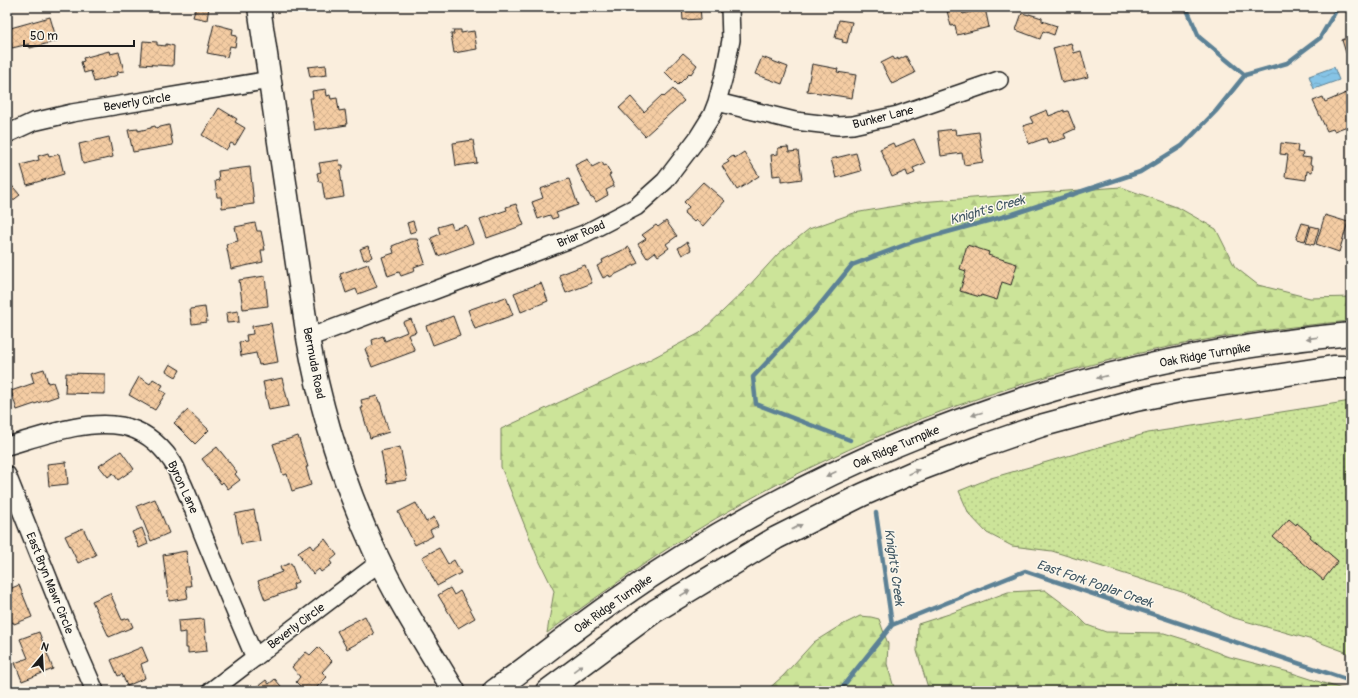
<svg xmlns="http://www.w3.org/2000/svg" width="1358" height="698" viewBox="0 0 1358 698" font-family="Pangolin,sans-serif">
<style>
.grass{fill:url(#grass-dots);stroke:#74805a}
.forest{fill:url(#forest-firs);stroke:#74805a}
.water{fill:url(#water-waves);stroke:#5c8195}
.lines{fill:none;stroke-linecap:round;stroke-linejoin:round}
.stream{stroke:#5c8195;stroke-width:4.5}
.building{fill:url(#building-cross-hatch);stroke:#1c1c1c}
.street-casing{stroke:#1c1c1c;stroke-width:20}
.secondary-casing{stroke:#1c1c1c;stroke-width:25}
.highway-casing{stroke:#1c1c1c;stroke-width:25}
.street{stroke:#fbf7ec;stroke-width:17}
.secondary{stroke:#fbf7ec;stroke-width:22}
.highway{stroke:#fbf7ec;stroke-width:22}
.oneway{fill:#97948e}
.labels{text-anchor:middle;stroke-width:3;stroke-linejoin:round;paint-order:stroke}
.street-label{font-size:12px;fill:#1c1c1c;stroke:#fbf7ec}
.water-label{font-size:13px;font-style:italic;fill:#415763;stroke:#fbf7ec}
</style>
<defs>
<pattern id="grass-dots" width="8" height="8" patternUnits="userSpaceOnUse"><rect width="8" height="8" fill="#cce499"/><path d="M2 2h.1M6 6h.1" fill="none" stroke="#afc383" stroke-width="1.8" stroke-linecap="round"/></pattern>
<pattern id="forest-firs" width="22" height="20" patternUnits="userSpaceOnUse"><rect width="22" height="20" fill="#cce499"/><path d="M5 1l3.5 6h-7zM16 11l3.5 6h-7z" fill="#afc383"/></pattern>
<pattern id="water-waves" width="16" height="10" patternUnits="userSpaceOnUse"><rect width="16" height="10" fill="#86c4e6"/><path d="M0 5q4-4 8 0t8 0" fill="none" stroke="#73a8c5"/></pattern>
<pattern id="building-cross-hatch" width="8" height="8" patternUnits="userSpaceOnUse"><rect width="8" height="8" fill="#f4cca3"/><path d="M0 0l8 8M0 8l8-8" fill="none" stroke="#d1af8c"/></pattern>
</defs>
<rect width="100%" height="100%" fill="#faeedd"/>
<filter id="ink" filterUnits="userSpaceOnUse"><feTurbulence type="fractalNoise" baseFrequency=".025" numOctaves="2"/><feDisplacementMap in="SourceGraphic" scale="8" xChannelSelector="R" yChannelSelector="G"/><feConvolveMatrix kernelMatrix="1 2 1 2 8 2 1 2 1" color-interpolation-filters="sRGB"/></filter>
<g filter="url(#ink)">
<path class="grass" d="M1351,401V654L1316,641L1231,617L1185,593L1052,551L1012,546L987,533L969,514L959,491L991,478L1148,433Z"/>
<path class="forest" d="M1121,187L1179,208L1216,229L1235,267L1258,285L1310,298L1351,297V321C1138,339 928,399 741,504C673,542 610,587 547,633L554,591L537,556L501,467V429L632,369L700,333L747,288L778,254L809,229L854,213L919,202Z
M1045,590L1073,611L1087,625L1106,632L1164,633L1190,641L1226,656L1289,672L1348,691H929L917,651L918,624L949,614L1008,592Z
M860,616L871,617L879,619L888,644L887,664L895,691H766L783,676L814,642L838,627Z"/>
<path class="water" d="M1334,67L1339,80L1314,89L1309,76Z"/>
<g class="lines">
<path class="stream" d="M1186,7L1199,37L1245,75
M850,440L756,404L753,377L814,312L852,265L915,241L1013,214L1140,172L1182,146L1216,111L1245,75L1287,63L1320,38L1338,7
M876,513L892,625
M839,691L892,625L1025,571L1351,681"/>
</g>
<path class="building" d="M196,7H209L207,20L193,17Z
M682,7H700L701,19L683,20Z
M961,8L963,14L985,8L989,27L957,35L955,25L951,26L947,11Z
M1022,13L1029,15V14L1042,18V21L1057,26L1054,35L1043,31L1040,39L1016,30Z
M50,17L57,41L30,48L29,44L12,48L7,29Z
M839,20L852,22L847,43L842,42L843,40L835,38Z
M214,24L233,29L232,35L237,36L235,47L230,46L227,57L207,53Z
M453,30H461V33L474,31L477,49L454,53L451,34H454Z
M1349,37L1351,51L1346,53L1342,40Z
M143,41L157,42V45L166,46V44L174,46L173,66L141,64Z
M1071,43L1074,53L1081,51L1088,77L1062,83L1053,48Z
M109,51L110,54L119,52L124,71L117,72L118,75L94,82L91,71L84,73L81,62L84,61L83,58Z
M683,53L697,65L691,74L690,73L678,85L665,72Z
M906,56L915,73L892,84L881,63L893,57L895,60L898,58V60Z
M762,57L788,67L782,84L755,74Z
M812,64L838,69L837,72L856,75L852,98L807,91Z
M326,65L327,75L310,77L308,67Z
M326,89L327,96L330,95L331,99L337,98L339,111L345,110L347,125L315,130L310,98H313L312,91Z
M673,89L684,101L645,136L619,108L631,97L644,112L662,95L664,97Z
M1351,91V121L1349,122L1350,125L1334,131L1333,129L1327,131L1313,101L1323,97L1325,102Z
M219,108L237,119L235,122L245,128L235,145L231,143L226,150L202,135Z
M1047,110L1049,116L1064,110V112L1068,111L1075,129L1064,134L1066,138L1053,142V141L1048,143L1046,138L1029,144L1023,126L1033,123L1030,117Z
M169,125L173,145L133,152L128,130L138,129V131L151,128V127L155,126L156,128Z
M955,129L956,135L979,132L983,162L964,165L962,153L941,156L938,131Z
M109,137L113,157L83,164L79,144Z
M914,139L925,163L913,168L915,173L908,176L906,171L892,177L880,149L893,143L895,147Z
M473,140L477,163L456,166L453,143Z
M1281,143L1298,145L1297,152L1303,153L1302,157L1311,158L1310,164L1313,165L1312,172L1307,171L1306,180L1285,177L1288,155L1280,154Z
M788,147L789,152L798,151L802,179L781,182V175L773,176L771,155L778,154V148Z
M744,152L759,176L737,190L722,166L729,162L727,160L733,156L735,158Z
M48,153L49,157L59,154L64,174L27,185L21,165L39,160L38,156Z
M856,153L861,171L836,178L831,159Z
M588,159L592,167L602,162L604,166L606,165L611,174L609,175L614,186L606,190L608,195L596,202L593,197L591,198L575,165Z
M339,160L340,165H343V169L340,170L344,197L325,200L322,182H319L317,173L321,172L319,163Z
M250,167L254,204L222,208L221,197H217L215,181L219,180L218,171Z
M569,179L578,205L556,213L558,217L552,219L550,215L538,219L532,202L543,198L540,189Z
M7,180L20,195L7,205Z
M703,182L725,201L703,226L696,220L694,222L684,213L689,207L684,202Z
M516,204L524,225L487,238L480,219L507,210L506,207Z
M1325,215L1348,222L1339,252L1316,244Z
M413,221L416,231L410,233L407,223Z
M666,221L677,236L666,244L669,248L658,256L655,252L647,258L638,244L646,239L642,235L656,225L658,227Z
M255,223L257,231H261L265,250H261L263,262L231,269L226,244L238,241L235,227Z
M451,223L453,229L466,225L473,243L438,256L431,238L440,234L438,227Z
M1302,223L1310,225L1305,241L1296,239Z
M1311,226L1319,228L1314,245L1306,243Z
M409,239H417L425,263L414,267L415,271L401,276L399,272L388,276L382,257L394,253L392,246Z
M687,242L691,250L682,255L678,248Z
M967,245L989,252L988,255L1017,264L1011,285L1002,282L997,300L981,295L980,297L960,291L966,271L960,269Z
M368,246L372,257L364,260L360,249Z
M629,247L638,263L610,277L609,275L603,278L597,266L603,263L602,260Z
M368,264L377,287L358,294L356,289L346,293L340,274Z
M585,265L592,283L566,293L559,275Z
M265,276L268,306L243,309L239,280Z
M541,283L548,301L521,312L514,293Z
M506,297L513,315L475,329L468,310Z
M205,307L207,322L192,324L190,309Z
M238,311L239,322L227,323L226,313Z
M453,316L460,335L433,345L426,326Z
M411,319L416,332L408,335L415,351L372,367L365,349L373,345L372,340L383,336L385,341L407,332L403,322Z
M271,323L278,362L259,365L256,353L241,356L239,342L247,341L246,335L253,334L252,326Z
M170,364L180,370L176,377L166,371Z
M44,369L48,383L53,382L58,396L17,410L11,391L34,383L31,373Z
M66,373L105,374V394L65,393Z
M139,377L150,384L153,379L163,385L160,390L166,393L155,410L129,395Z
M282,378L289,406L269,410L263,382Z
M377,396L379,402H380L389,432L370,438L361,408H363L361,400Z
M188,410L209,430L195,444L174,423Z
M298,436L308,467H306L311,485L292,491L287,474L283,475L273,444Z
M217,447L237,472L235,474L240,480L228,489L223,482L221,484L202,459Z
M400,447L407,480L387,483L381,451Z
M121,451L134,469L118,480L113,473L108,477L99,466Z
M66,462L68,484L49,486L47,464Z
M155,499L169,533L151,541L137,506Z
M416,503L426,522L434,517L438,526L430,530L433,536L415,545L398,512Z
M254,510L260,541L241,544L235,514Z
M1289,519L1296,525L1297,523L1311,535L1310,537L1338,561L1323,580L1273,537Z
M83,528L96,555L78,563L65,536Z
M142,528L148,544L139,548L132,532Z
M325,539L337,555L330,561L332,564L321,572L319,569L313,574L301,559L302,558L298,553L310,545L313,549Z
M439,548L448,564L454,560L461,573L437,586L422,557Z
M186,551L191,586H186L188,598L169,601L163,555Z
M291,563L298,582L293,584L294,589L265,600L258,581L282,572L280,567Z
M19,585L32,617L14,624L13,622L7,624V590Z
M450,588L454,595L460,591L475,618L458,628L438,595Z
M110,593L122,620L129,618L133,627L109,637L92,601Z
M365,616L374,634L347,649L337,631Z
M204,619L207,651L188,653V648H186V632L179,633L178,621Z
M39,632L53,669L22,681L15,663L28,658L20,639Z
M142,647L148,661L141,664L145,678L127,686L122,674L118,676L111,660Z
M318,647L332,661L322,672L327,677L313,691H305L296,682L300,677L292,667L306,652L310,655Z
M275,679L285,691H252L266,680L269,684Z"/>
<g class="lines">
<g class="street-casing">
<path id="street" d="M717,102L795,121L838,126L853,125L898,115L999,80
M7,134L33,122L72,113L270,80
M308,338L584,234L636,207L665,181L697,139L712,115L717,102L724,76L731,40L730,7
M7,446C42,436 86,419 122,426C143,430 159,443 171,460C174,464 177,470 179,476C188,494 195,513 202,532C219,574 237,616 255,658
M7,475L75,645L95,691
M211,691L380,562"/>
</g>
<g class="secondary-casing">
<path id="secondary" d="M259,7L308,338C321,412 344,485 376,554C398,601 427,646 454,691"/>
</g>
<g class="highway-casing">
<path id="highway" d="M494,691C534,662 572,631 612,603C663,567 718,533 773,504C951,408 1150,352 1351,334
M547,691L655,611L776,538L862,495L921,469L979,447L1040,426L1136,400L1185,390L1333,367H1351"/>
</g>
<use href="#street" class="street"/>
<use href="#secondary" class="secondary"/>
<use href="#highway" class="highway"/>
</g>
<defs><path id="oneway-solid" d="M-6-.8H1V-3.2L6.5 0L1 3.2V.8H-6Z"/></defs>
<g class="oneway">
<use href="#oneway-solid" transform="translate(1312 338) rotate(173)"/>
<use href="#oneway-solid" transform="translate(1102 377) rotate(166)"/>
<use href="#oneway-solid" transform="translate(977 414) rotate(162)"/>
<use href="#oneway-solid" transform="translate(914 472) rotate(-24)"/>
<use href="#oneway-solid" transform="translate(831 474) rotate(156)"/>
<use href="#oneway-solid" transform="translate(797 527) rotate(-27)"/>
<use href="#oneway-solid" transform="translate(685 593) rotate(-31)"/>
<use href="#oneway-solid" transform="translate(578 668) rotate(-36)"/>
</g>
</g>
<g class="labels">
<g class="street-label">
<text transform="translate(137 102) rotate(-9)" y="4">Beverly Circle</text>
<text transform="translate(883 117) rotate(-14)" y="4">Bunker Lane</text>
<text transform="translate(581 234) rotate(-23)" y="4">Briar Road</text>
<text transform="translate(1205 355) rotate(-10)" y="4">Oak Ridge Turnpike</text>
<text transform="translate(314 363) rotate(79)" y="4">Bermuda Road</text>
<text transform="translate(896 447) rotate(-23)" y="4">Oak Ridge Turnpike</text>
<text transform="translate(183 487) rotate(65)" y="4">Byron Lane</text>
<text transform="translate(50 583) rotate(68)" y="4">East Bryn Mawr Circle</text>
<text transform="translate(613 604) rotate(-35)" y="4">Oak Ridge Turnpike</text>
<text transform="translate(296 626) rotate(-37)" y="4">Beverly Circle</text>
</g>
<g class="water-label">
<text transform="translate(987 209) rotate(-16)" y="5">Knight's Creek</text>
<text transform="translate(895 567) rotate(82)" y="5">Knight's Creek</text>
<text transform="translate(1095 583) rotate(19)" y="5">East Fork Poplar Creek</text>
</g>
</g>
<rect width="1358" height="698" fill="none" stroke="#fbf7ec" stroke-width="24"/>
<rect x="12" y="12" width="1334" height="674" fill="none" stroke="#1c1c1c" stroke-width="1.5" filter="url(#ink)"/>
<g transform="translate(42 656) rotate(18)" stroke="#fbf7ec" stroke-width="3" paint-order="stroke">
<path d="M0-3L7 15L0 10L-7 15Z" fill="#1c1c1c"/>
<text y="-6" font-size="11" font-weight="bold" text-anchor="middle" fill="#1c1c1c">N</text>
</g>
<path d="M24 40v6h110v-6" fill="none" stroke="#1c1c1c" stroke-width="2"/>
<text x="30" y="40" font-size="12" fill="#1c1c1c" stroke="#fbf7ec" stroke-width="3" paint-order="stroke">50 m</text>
</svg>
